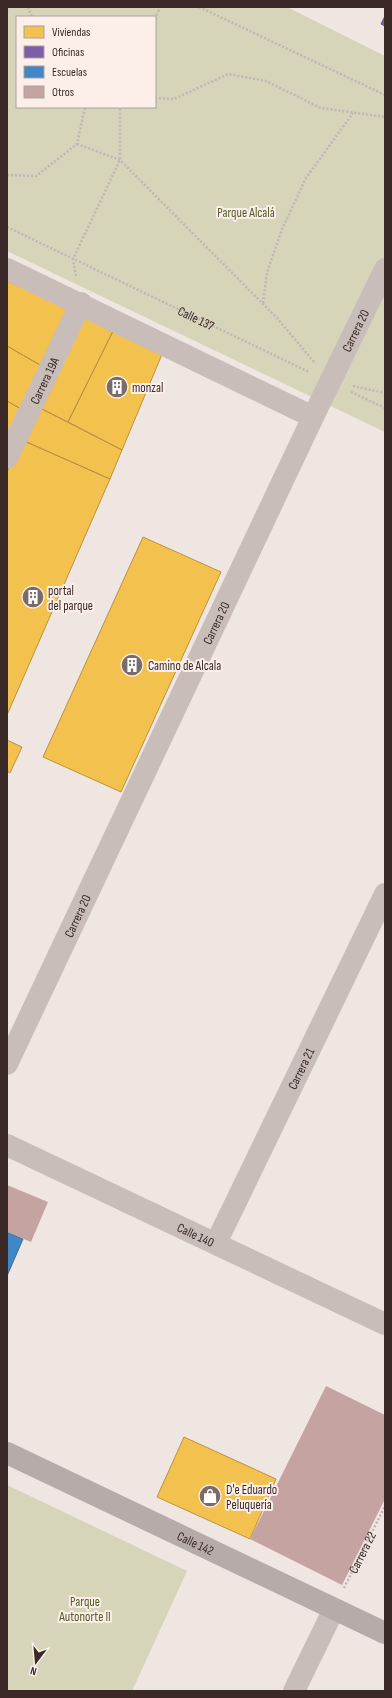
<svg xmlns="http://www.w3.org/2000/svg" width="392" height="1698" viewBox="0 0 392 1698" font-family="'Sofia Sans Condensed',sans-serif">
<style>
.green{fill:#d6d4b9;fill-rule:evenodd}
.homes{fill:#f2c14e;stroke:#bb9342}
.offices{fill:#7b5ea7;stroke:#684e81}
.schools{fill:#3f88c5;stroke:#3e6c96}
.building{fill:#c5a3a1}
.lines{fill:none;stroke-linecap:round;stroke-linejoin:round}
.path{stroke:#c1b6b3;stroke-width:2.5;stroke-dasharray:2 2;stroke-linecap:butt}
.minor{stroke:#c9bdba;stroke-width:22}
.major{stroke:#b7aba9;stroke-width:22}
.labels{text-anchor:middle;stroke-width:4;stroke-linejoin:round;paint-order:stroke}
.park-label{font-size:13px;fill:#535b28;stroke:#fcefe9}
.street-label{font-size:13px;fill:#3a2927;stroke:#fcefe9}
.poi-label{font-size:13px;fill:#3a2927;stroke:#fcefe9;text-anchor:start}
</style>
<rect width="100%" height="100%" fill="#efe5e1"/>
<path class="green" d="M7,7H287L385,56V432L7,251ZM17,17H155V107H17Z
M7,1485L187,1571L132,1691H7Z"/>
<path class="homes" d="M7,281L70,306L40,365L7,346Z
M82,309L115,327L68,422L36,406Z
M115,327L163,352L122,450L68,422Z
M7,346L40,365L21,409L7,401Z
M7,401L21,409L7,440Z
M36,406L122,450L110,479L22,440Z
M22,440L110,479L7,715V472Z
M143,537L221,572L121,792L43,757Z
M7,740L22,747L10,773L7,771Z
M184,1437L276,1479L250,1539L157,1497Z"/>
<path class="offices" d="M385,16V26L381,24Z"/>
<path class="schools" d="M7,1232L23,1239L7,1276Z"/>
<path class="building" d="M7,1185L48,1202L31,1242L7,1232Z
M326,1386L385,1415V1499L342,1585L250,1539Z"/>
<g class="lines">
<g class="path">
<path d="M28,7L32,17"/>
<path d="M199,7L385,95"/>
<path d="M155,19L160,7"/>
<path d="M155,98L174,99L228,74L266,81L321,108L385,117"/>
<path d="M77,144L120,160L277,318L314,362"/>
<path d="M7,175L36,176L77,144L85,107"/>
<path id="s1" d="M7,227L309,372"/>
<path d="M76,276L73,259L120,160V107"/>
<path d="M263,303L267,272L283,227L306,178L353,113"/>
<path d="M353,386L385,393"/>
<path d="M351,392L385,408"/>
<path id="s2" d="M344,1588L385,1506"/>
</g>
<g class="minor">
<path d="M7,269L313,417"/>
<path id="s3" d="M7,458L81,303"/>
<path id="s4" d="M7,1064L313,417L385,269"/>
<path id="s5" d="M7,1145L385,1324"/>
<path id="s6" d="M216,1243L385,894"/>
<path d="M294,1691L334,1609"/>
</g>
<path class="major" id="s7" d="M7,1453L385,1633"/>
</g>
<defs>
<g id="building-disc" transform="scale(1.15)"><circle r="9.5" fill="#796b68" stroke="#fcefe9"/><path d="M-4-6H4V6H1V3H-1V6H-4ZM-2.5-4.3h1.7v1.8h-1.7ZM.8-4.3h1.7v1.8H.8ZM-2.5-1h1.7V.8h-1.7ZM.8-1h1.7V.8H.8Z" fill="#fff"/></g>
<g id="shop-disc" transform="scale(1.15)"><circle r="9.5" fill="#796b68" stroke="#fcefe9"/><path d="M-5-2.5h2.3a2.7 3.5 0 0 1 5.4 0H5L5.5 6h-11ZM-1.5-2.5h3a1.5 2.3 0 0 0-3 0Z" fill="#fff"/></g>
</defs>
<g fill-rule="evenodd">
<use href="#building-disc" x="117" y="387"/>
<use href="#building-disc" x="33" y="597"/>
<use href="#building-disc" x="132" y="665"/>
<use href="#shop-disc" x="210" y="1496"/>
</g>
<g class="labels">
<g class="park-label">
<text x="246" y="217">Parque Alcalá</text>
<text x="85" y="1606">Parque<tspan x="85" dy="15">Autonorte II</tspan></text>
</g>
<g class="street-label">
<text dy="5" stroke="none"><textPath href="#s1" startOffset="210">Calle 137</textPath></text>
<text dy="5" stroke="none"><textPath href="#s4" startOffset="812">Carrera 20</textPath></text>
<text dy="5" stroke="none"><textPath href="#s3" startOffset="86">Carrera 19A</textPath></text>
<text dy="5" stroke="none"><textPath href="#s4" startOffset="488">Carrera 20</textPath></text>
<text dy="5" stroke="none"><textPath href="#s4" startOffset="164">Carrera 20</textPath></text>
<text dy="5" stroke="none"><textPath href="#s6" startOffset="194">Carrera 21</textPath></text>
<text dy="5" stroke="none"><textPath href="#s5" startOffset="209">Calle 140</textPath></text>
<text dy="5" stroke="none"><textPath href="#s7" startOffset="209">Calle 142</textPath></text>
<text dy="5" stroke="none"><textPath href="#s2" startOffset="40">Carrera 22</textPath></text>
</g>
<g class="poi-label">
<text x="132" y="392">monzal</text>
<text x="48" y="595">portal<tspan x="48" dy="15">del parque</tspan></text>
<text x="148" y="670">Camino de Alcala</text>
<text x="226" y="1494">D'e Eduardo<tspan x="226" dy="15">Peluquería</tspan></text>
</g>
</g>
<rect width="392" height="1698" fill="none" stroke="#3a2927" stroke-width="16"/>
<rect x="16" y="16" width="140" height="92" fill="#fcefe9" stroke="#aea09b"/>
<rect x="24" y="26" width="20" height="12" fill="#f2c14e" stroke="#aea09b"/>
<text x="52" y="36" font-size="12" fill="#3a2927">Viviendas</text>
<rect x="24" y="46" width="20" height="12" fill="#7b5ea7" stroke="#aea09b"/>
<text x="52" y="56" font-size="12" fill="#3a2927">Oficinas</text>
<rect x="24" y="66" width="20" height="12" fill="#3f88c5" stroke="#aea09b"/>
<text x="52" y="76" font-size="12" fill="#3a2927">Escuelas</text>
<rect x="24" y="86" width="20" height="12" fill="#c5a3a1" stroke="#aea09b"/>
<text x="52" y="96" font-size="12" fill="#3a2927">Otros</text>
<g transform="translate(36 1662) rotate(196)" stroke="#fcefe9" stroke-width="3" paint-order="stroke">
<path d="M0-3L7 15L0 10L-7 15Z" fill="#3a2927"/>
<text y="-6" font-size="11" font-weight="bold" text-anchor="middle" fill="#3a2927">N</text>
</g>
</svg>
